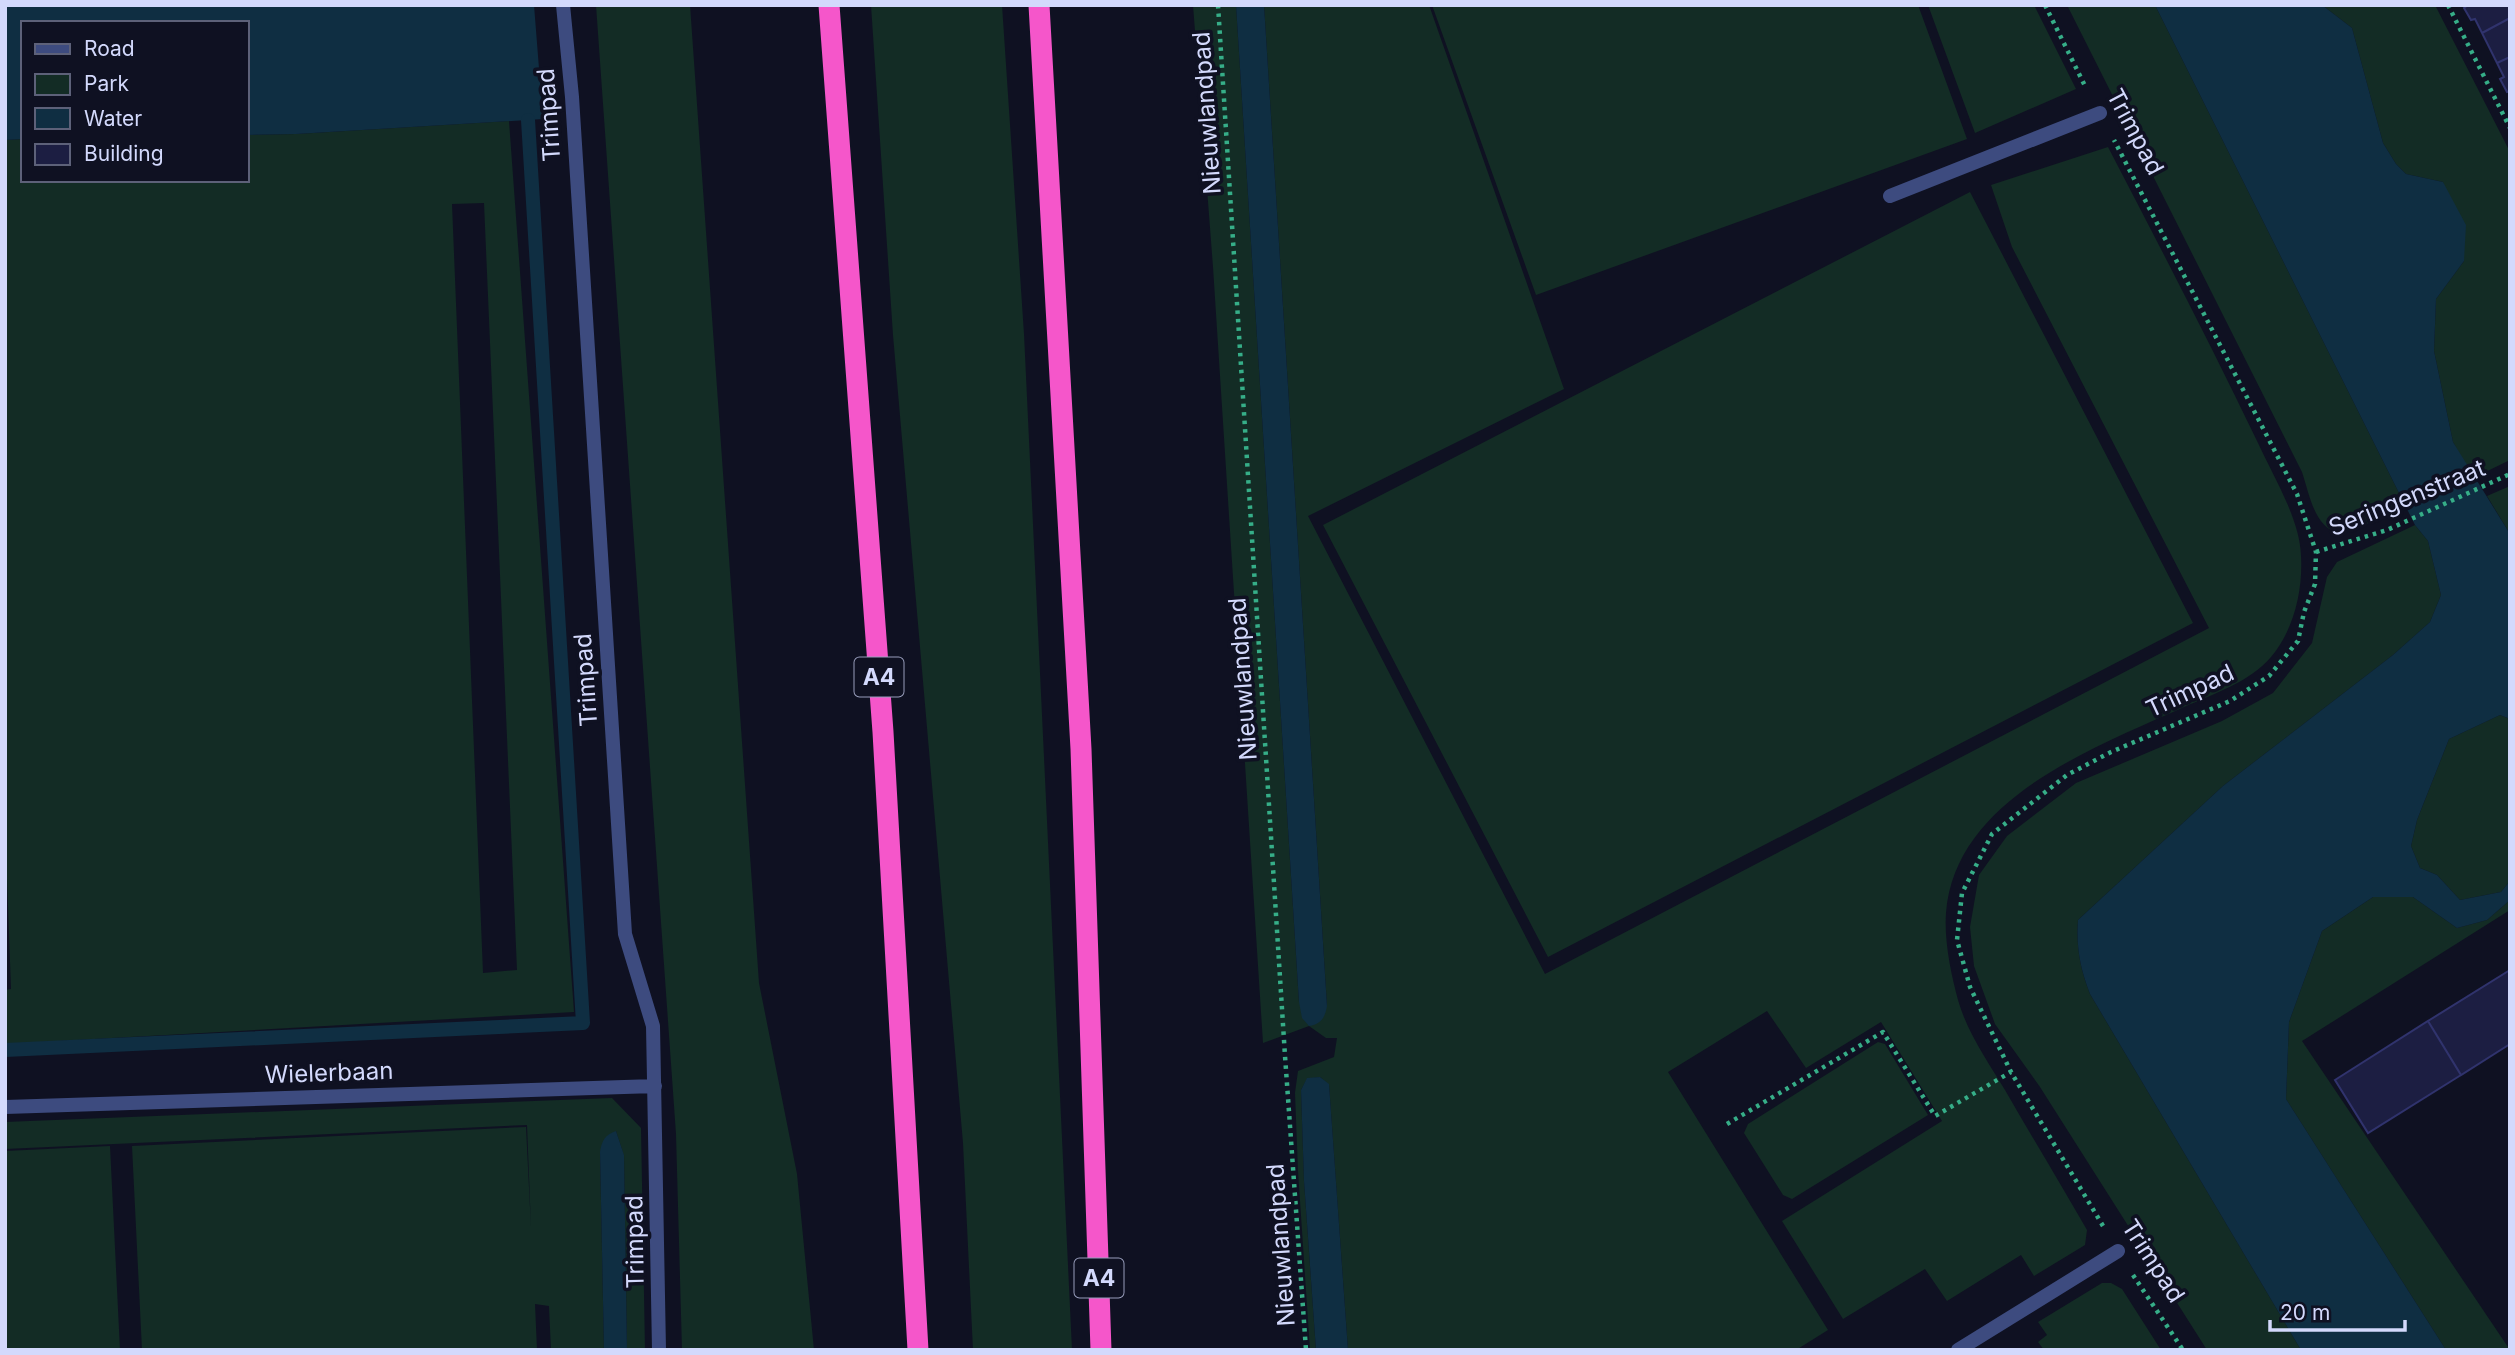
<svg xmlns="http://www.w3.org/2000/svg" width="2515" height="1355" viewBox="0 0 2515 1355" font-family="Inter,sans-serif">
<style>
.green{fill:#132c25;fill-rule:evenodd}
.water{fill:#0f2e42}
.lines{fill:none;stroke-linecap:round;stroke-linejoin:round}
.stream{stroke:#0f2e42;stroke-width:14}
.building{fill:#1c1e42;stroke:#30336d;stroke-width:2}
.path{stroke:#36ae88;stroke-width:4.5;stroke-dasharray:3.5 5;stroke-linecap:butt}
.lane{stroke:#3d4b7f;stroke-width:14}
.street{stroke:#3d4b7f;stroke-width:14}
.highway{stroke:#f556ca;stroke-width:21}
.labels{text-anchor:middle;stroke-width:7;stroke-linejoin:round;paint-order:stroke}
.shield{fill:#0f1122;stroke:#989dbb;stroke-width:2}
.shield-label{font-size:23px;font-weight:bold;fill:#d3d9fc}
.street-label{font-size:24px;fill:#d3d9fc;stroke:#0f1122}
</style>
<rect width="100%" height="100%" fill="#0f1122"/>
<path class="green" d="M596,5H690L759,983L797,1174L814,1350H682L676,1134Z
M871,5H1002L1024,334L1072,1350H973L963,1143L893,335Z
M1193,5H1236L1299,1002L1327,1006L1264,5H1429L1564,389L1308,516L1545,974L2209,628L2012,247L1991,185L2108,147C2159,245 2210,343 2258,443C2273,476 2300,519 2301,556C2303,590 2294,630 2271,657C2250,682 2213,694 2184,707C2094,748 1955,798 1946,913C1944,941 1951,974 1958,1000C1967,1032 1988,1062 2005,1090C2032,1137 2060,1183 2087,1230L2085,1245L2034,1276L2021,1255L1947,1301L1925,1269L1843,1319L1782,1221L1942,1121L1881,1022L1806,1068L1767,1011L1668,1072L1828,1330L1796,1350H1348L1329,1085L1320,1077L1307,1079L1301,1090L1304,1181L1316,1350H1310L1298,1171L1295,1093L1298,1071L1334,1057L1337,1038H1326L1309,1026L1263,1043L1213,267Z
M1432,5H1918L1967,139L1536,295Z
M1928,5H2034L2076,89L1975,133Z
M2067,5H2155L2407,509L2340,534C2314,527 2310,496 2302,472Z
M2322,5H2435L2510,152V460L2473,478L2453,442L2434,351L2436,299L2464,261L2443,182L2406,174L2396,164L2383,143L2352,28Z
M509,121L574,1012L5,1044V990L11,989L5,823V140L23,139V180H247V135L296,134ZM484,203L517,970L483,973L452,204Z
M1970,192L2193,623L1548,957L1323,525Z
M2510,486V534L2487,496Z
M2415,525L2428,541L2441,595L2430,622L2393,655L2223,786L2078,920C2076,947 2080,968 2090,994L2301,1350H2207L2040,1087L1995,1024L1974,966L1970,927L1979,875L2007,836L2076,783L2222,721L2273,693L2312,643L2327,577L2337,562Z
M2500,715L2510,719V881L2501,892L2460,900L2437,875L2420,868L2411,846L2417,820L2449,739Z
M2373,897H2413L2457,928L2487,920L2510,900V910L2302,1041L2510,1350H2446L2286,1099L2289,1022L2322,931Z
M1878,1042L1885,1044L1928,1115L1792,1199L1783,1195L1744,1133L1748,1124Z
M612,1098L641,1128L645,1350H627L624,1156L616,1131L600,1152L604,1350H551L549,1306L535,1304L537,1350H142L132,1146L526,1127L531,1228L527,1125L5,1149V1122Z
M110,1146L120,1350H5V1151Z
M2102,1283H2111L2122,1289L2161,1350H2044L2038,1342L2047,1335L2038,1322Z"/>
<path class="water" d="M5,5H534L543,119L296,134L247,135V23H23V139L5,140Z
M1236,5H1264L1327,1006C1325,1018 1321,1024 1309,1026L1302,1018L1299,1002Z
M2155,5H2322L2352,28L2383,143L2396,164L2406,174L2443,182L2466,225L2464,261L2436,299L2434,351L2453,442L2510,534V719L2500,715L2449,739L2417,820L2411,846L2420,868L2437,875L2460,900L2501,892L2510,881V900L2487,920L2457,928L2413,897H2373L2322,931L2289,1022L2286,1099L2446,1350H2301L2090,994C2080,968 2076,947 2078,920L2223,786L2393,655L2430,622L2441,595L2428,541L2415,525Z
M1320,1077L1329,1084L1348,1350H1316L1304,1181L1301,1090L1307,1078Z
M616,1131L624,1155L627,1350H604L600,1152C602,1140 605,1135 616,1131Z"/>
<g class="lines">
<path class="stream" d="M5,1050L583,1023L528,120"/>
</g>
<path class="building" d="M2468,5H2510V18L2482,33L2475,19L2471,20L2464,8Z
M2510,18V57L2497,63L2482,33Z
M2510,57V91L2507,92L2500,79L2504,77L2497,63Z
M2510,970V1044L2461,1075L2428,1021Z
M2428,1021L2461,1075L2368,1133L2335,1080Z"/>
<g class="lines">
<path class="path" d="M1218,5L1285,1056L1306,1350
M2045,5L2085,86
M2448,5L2510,128
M2316,552L2387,530L2510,474
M1727,1124L1883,1032L1935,1116L2011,1072
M2103,1226L2011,1072L1970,987L1957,940L1962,893L1992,834L2067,775L2111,752L2230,701L2269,676L2298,641L2304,612L2315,584L2316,552L2297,494L2114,140
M2133,1275L2183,1350"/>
<path class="lane" d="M1890,196L2100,113
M1958,1350L2118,1251"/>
<path class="street" d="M563,5L572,97L625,934L653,1026L659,1350
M5,1107L655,1086"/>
<path class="highway" d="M829,5L883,732L918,1350
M1039,5L1081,749L1101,1350"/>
</g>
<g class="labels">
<g class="shield">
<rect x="854.5" y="657.5" width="49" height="39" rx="5"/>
<rect x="1074.5" y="1258.5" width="49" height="39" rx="5"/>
</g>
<g class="shield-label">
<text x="879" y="685">A4</text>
<text x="1099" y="1286">A4</text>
</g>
<g class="street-label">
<text transform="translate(1207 113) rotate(-94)" y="8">Nieuwlandpad</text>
<text transform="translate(549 115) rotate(-94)" y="8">Trimpad</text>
<text transform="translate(2135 132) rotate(62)" y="8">Trimpad</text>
<text transform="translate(2407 498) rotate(-22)" y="8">Seringenstraat</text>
<text transform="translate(1243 679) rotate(-94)" y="8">Nieuwlandpad</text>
<text transform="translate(586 680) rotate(-94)" y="8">Trimpad</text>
<text transform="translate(2190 691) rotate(-25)" y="8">Trimpad</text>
<text transform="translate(329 1073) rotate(-2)" y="8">Wielerbaan</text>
<text transform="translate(635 1242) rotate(-91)" y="8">Trimpad</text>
<text transform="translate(1281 1245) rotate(-94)" y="8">Nieuwlandpad</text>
<text transform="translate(2153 1261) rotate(57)" y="8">Trimpad</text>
</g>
</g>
<rect width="2515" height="1355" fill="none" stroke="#d3d9fc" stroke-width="14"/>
<rect x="21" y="21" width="228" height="161" fill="#0f1122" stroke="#5d6179" stroke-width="2"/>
<rect x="35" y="44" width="35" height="10" fill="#3d4b7f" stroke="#5d6179" stroke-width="2"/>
<text x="84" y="56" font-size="21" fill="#d3d9fc">Road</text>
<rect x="35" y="74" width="35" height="21" fill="#132c25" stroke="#5d6179" stroke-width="2"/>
<text x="84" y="91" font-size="21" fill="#d3d9fc">Park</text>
<rect x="35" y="108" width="35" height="21" fill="#0f2e42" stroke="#5d6179" stroke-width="2"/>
<text x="84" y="126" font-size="21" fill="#d3d9fc">Water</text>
<rect x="35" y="144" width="35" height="21" fill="#1c1e42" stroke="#5d6179" stroke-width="2"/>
<text x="84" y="161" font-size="21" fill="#d3d9fc">Building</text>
<path d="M2270 1320v10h135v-10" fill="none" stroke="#d3d9fc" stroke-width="3.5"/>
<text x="2280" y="1320" font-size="21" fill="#d3d9fc" stroke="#0f1122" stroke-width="5" paint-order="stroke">20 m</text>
</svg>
